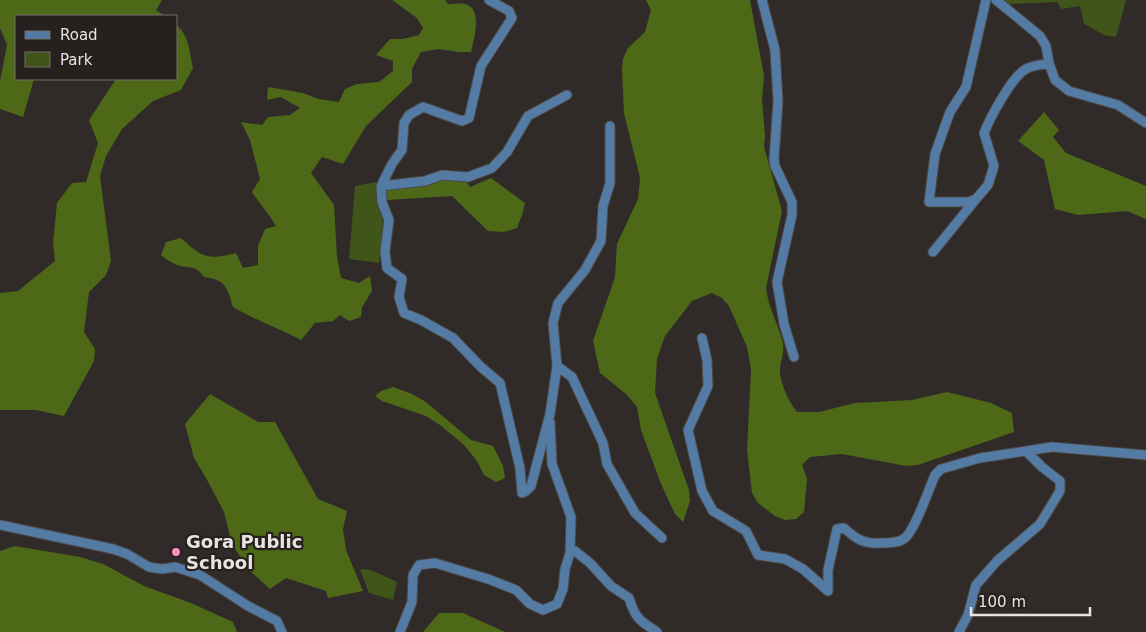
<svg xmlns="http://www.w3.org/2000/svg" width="1146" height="632" viewBox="0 0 1146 632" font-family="'DejaVu Sans',sans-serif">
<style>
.green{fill:#40551a}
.forest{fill:#4d6817}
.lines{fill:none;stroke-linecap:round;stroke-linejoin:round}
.minor-casing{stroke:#4d4947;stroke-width:11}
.minor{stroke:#537ba3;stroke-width:9}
.poi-dot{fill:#fb8fc4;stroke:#26211f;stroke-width:2}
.labels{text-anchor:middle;stroke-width:4.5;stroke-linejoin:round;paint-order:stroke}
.poi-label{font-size:18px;font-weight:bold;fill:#e7e4e2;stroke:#26211f;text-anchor:start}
</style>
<rect width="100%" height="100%" fill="#302b29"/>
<path class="green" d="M1005,0H1126L1116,37L1104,35L1084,24L1080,6L1061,9L1057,2L1009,4Z
M376,182L383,222L382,243L379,263L349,259L355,186Z
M360,569L371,570L397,582L393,600L369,593Z"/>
<path class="forest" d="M0,0H162L156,10L165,16H16V79H34L23,117L0,109V81L7,45L0,28Z
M392,0H445L448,4C453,4 460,3 465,4C483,8 474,39 471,52H458L439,49L421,52L412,69V82L366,126L343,164L322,157L311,173L334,205L337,257L341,278L359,283L370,276L372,291L362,307L361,317L349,321L340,315L333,321L315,323L301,340C279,328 255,320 233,307C227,287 226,280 204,277C195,263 187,270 175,264C170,262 165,258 161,255L166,242L181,238C202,258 208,260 236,253L243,268L258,265V246L265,229L276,226C269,214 260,204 252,192L260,179L250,140L241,122L262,125L268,117L290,115L300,108L281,97L267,100L268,87L303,93L319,99L339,102L345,89L357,84L379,82L393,71V61L376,55L390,39H403L419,35L423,28L417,18Z
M646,0H750L764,76L762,99L765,135L764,147L782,211L766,288C768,306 777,322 782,339C786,353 779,362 780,374C782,387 789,402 797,412H819L855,403L912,400L947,392L991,403L1012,413L1014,432L918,465L906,466L842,454L810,457L802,465L807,479L804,512L796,519L785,520L775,516L758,503L752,493L747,450L751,370L747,347L729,306L722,298L712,293L692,301L665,336L657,359L655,393L689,490L690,501L683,522L675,514L661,484L641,430L637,407L626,394L600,373L593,341L615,277L617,244L638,199L640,178L624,113L622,70L623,59L628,48L645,32L651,10Z
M176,25C189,34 190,54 193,68L181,90L153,101L122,129L106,156L100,176L111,261L106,275L89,292L84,332L95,349L94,361L64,416L36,410H0V293L18,291L55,261L53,244L57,203L72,183L86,182L98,143L89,120L116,79H176Z
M1044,112L1059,130L1053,137L1066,153L1146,186V219L1127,211L1078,215L1055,209L1044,160L1018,141Z
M491,178L525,203L523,212L517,228L504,232L488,231L452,196L387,200L384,190L428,184L442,179H465L470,187Z
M393,387L412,394L426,402L471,440L493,446L503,466L505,478L496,482L484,475L477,461L464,445L440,425L426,416L382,401L375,396L381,391Z
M210,394L258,422H275L318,499L347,511L343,529L346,550L363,591L328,598L326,591L286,578L270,589L249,570L232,544L224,512L206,478L194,458L185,424Z
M15,546L80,557L103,564L144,586L191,603L233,622L237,632H0V551Z
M439,613H463L505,632H423Z"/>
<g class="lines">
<g class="minor-casing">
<path id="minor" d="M489,0L509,11L512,18L481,66L469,118L462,121L423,107L409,115L404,123L402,150L392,164L381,186L382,202L389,220L385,251L387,268L402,279L399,297L404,313L421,320L453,338L481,367L500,383L520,468L522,493L526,491L531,486L550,414L557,366L553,323L558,303L585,270L601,241L603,206L610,183V126
M762,0L775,50L778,101L774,159L775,166L792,202V215L777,282L784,324L794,357
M986,0L966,87L950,112L935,154L929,202H969L976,199L988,185L994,166L984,133C990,118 1012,76 1026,69C1033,65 1042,65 1049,63
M996,0L1040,36L1046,46L1049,63L1055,80L1069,91L1118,105L1146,123
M381,186L425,181L442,175L468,177L492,168L507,152L528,116L567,95
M933,252L976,199
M702,338L707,360L708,386L688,430L702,491L713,511L746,531L758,555L785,559L803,569L828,591
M557,366L572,377L603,443L607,464L635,513L662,538
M550,422L552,464L571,517L570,553
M0,525L113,549L127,554L149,567L162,569L175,567L200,575L248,606L277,621L282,632
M828,591V570L837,529L844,528C857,540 864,544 882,543C889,543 899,543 905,538C915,530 929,489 935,475L941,469L980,458L1052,447L1146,455
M400,632L412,602L413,575L419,565L435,563L488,579L516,590L530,604L543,610L557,604L563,589L565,569L570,553L575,551L590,563L611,586L629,598C635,618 640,621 657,632
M959,632L968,615L976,585L997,561L1040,524L1060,491V481L1042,467L1026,451"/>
</g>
<use href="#minor" class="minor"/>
</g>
<circle class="poi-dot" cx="176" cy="552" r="5"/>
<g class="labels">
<g class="poi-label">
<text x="186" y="548">Gora Public<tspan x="186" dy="21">School</tspan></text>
</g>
</g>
<rect x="15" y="15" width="162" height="65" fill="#26211f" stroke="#736f6d"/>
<rect x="25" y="31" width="25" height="8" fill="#537ba3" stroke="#736f6d"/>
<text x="60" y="40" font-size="15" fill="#e7e4e2">Road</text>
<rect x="25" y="52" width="25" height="15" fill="#40551a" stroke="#736f6d"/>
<text x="60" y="65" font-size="15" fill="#e7e4e2">Park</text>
<path d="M971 607v8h119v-8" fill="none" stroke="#e7e4e2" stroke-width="2.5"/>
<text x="978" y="607" font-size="15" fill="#e7e4e2" stroke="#26211f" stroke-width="4" paint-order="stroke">100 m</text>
</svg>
